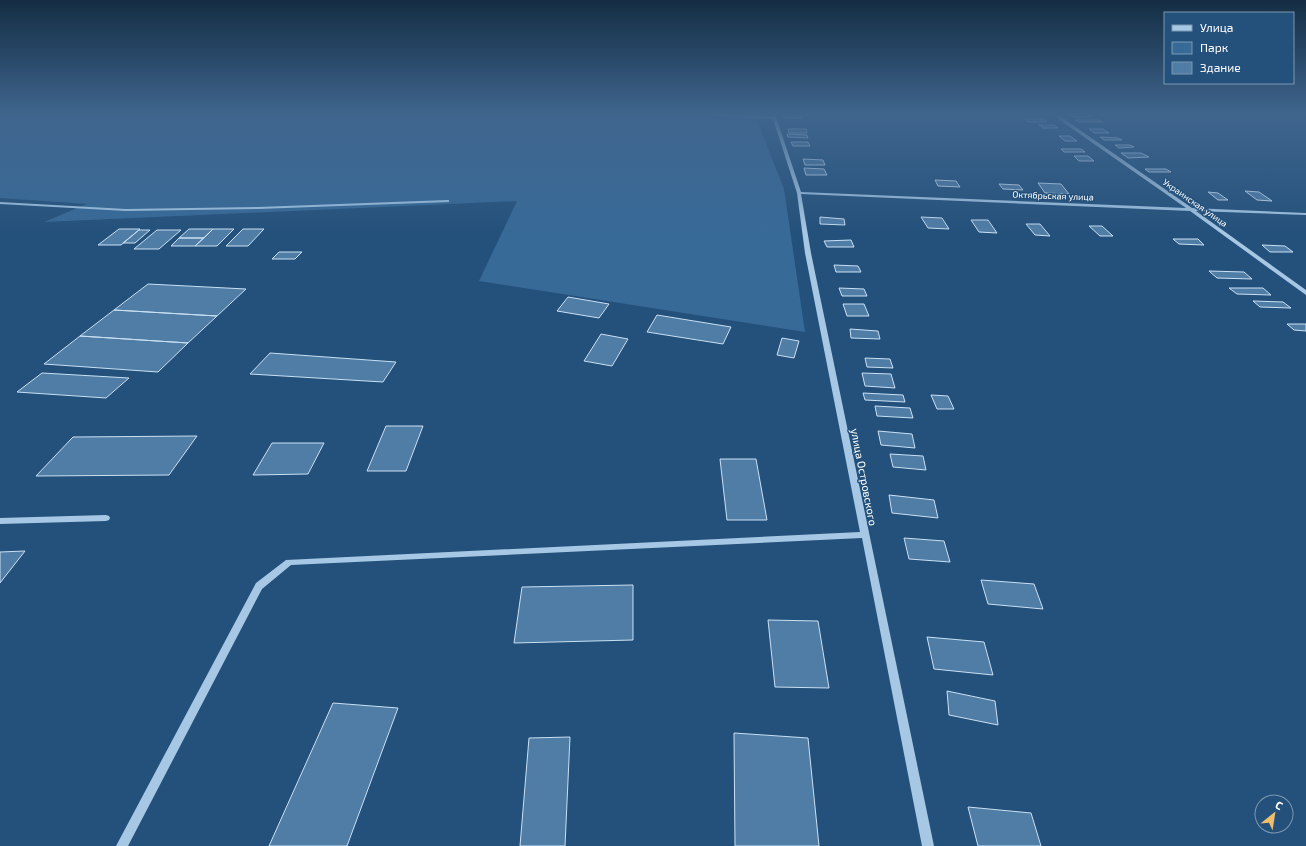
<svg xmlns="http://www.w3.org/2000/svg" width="1306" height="846" viewBox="0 0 1306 846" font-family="'Exo 2',sans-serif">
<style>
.green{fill:#386a98}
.building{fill:#507da6;stroke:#cae0f4}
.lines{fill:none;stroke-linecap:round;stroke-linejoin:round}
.minor{fill:#a7c8e5;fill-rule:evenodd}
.labels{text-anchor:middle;stroke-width:3;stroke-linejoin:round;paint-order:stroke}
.far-street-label{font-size:9px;fill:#fff;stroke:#24517b}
.street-label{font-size:11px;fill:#fff;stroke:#24517b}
</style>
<rect width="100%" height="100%" fill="#24517b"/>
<path class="green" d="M0,114H648L756,118L784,189L805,332L479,281L517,201L44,222L87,204L0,198Z"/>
<path class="building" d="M1069,114H1087L1091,117H1074Z
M784,115H801L802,118H784Z
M1025,119H1044L1047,122H1028Z
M1075,120H1099L1103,122H1079Z
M1039,125H1054L1058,128H1043Z
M788,129H806L807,133H789Z
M1089,129H1103L1109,133H1094Z
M787,134L807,135L808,138L788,137Z
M1059,136H1070L1077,141H1065Z
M1100,137L1118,138L1122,140H1104Z
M791,142H808L810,146H793Z
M1115,145H1130L1134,147L1119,148Z
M1061,149H1081L1085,152H1064Z
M1121,153H1141L1149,157L1128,158Z
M1074,156H1088L1094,161H1079Z
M803,159L823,160L825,165H805Z
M804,168L824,169L827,175H806Z
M1145,169H1166L1171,172H1149Z
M935,180L956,181L960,187L938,186Z
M1038,183L1061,184L1069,194L1045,193Z
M999,184L1019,185L1023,190L1003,189Z
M1245,191L1259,192L1272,201L1257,200Z
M1208,192L1218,193L1228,200H1218Z
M820,217L844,219L845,225L820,224Z
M921,217L942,218L949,229L928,228Z
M971,220H988L997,233L979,232Z
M1026,224H1040L1050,236L1035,235Z
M1089,226H1102L1113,236H1100Z
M119,229H140L121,245H98Z
M189,229H213L204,238H179Z
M213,229H234L217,246H195Z
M243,229H264L248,246H226Z
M139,230H150L135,243H123Z
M157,230H181L159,249H134Z
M179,238H204L195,246H171Z
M1173,239H1198L1204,245L1179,244Z
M851,240L854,247H827L824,241Z
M1262,245L1285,246L1293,252H1270Z
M279,252H302L295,259H272Z
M834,265L858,266L861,272H836Z
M1209,271L1244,272L1252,279L1217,278Z
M148,284L246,289L217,316L114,310Z
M839,288L864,289L867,296H842Z
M1229,288H1263L1271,295L1237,294Z
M568,297L609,304L599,318L557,311Z
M1253,301L1283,302L1291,308L1260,307Z
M843,304H864L869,316H847Z
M114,310L217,316L188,343L80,336Z
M657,315L731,327L723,344L647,332Z
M1287,324H1306V331L1294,330Z
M850,329L878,331L880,339L851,338Z
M601,334L628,339L612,366L584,361Z
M80,336L188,343L158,372L44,364Z
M782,338L799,341L794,358L777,355Z
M270,353L396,362L383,382L250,374Z
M865,358L890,359L893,368L867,367Z
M42,373L129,378L106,398L17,392Z
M862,373L891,374L895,388L865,386Z
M863,393L903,395L905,402L865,400Z
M931,395L948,396L954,409H937Z
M875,406L910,408L913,418L877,416Z
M386,426H423L406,471H367Z
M878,431L912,434L915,448L881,445Z
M197,436L169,475L36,476L73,437Z
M272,443H324L308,474L253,475Z
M890,454L923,456L926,470L893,467Z
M720,459H756L767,520H727Z
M889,495L934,500L938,518L892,513Z
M904,538L944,541L950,562L909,559Z
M25,551L0,583V552Z
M981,580L1034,584L1043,609L988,604Z
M633,585V640L514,643L522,587Z
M768,620L818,621L829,688L775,687Z
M927,637L984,642L993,675L934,669Z
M947,691L995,701L998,725L949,715Z
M333,703L398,708L347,846H269Z
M734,733L808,738L819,846H735Z
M570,737L565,846H520L529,738Z
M968,807L1031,813L1041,846H978Z"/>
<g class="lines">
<path class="minor" d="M690,114H717L772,117L771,114H775L801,192L1186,208L1064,123L1053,114H1057L1192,208L1306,213V215L1196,211L1306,290V295L1190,211L801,194L811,253L934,846H922L862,538L291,565L262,589L128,846H116L256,583L286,560L860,532L805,253L797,193L773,119Z
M447,200H449V202L258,209L126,211L0,204V202L126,209L258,207Z
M106,515L109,516L110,518L109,520L106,521L0,524V518Z"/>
</g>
<linearGradient id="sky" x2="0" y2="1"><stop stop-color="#142d44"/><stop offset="0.49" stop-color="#3f658d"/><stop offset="1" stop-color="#3f658d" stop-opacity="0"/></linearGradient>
<rect width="1306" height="233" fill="url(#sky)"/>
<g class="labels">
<g class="far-street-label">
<text transform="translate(1053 196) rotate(2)" y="3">Октябрьская улица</text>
<text transform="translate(1195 203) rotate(35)" y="3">Украинская улица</text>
</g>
<g class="street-label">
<text transform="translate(864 477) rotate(79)" y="4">улица Островского</text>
</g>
</g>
<rect x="1164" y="12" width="130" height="72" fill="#24517b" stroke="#7c97b0"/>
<rect x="1172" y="25" width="20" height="6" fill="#a7c8e5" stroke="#7c97b0"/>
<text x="1200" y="32" font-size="12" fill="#ffffff">Улица</text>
<rect x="1172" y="42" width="20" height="12" fill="#386a98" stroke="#7c97b0"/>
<text x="1200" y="52" font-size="12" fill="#ffffff">Парк</text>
<rect x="1172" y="62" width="20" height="12" fill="#507da6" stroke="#7c97b0"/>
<text x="1200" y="72" font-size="12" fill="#ffffff">Здание</text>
<g transform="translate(1274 814) rotate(30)"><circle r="19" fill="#24517b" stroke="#7c97b0"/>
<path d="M0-3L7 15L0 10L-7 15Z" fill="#efbe6b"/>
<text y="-6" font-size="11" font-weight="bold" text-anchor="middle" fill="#ffffff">С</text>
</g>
</svg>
